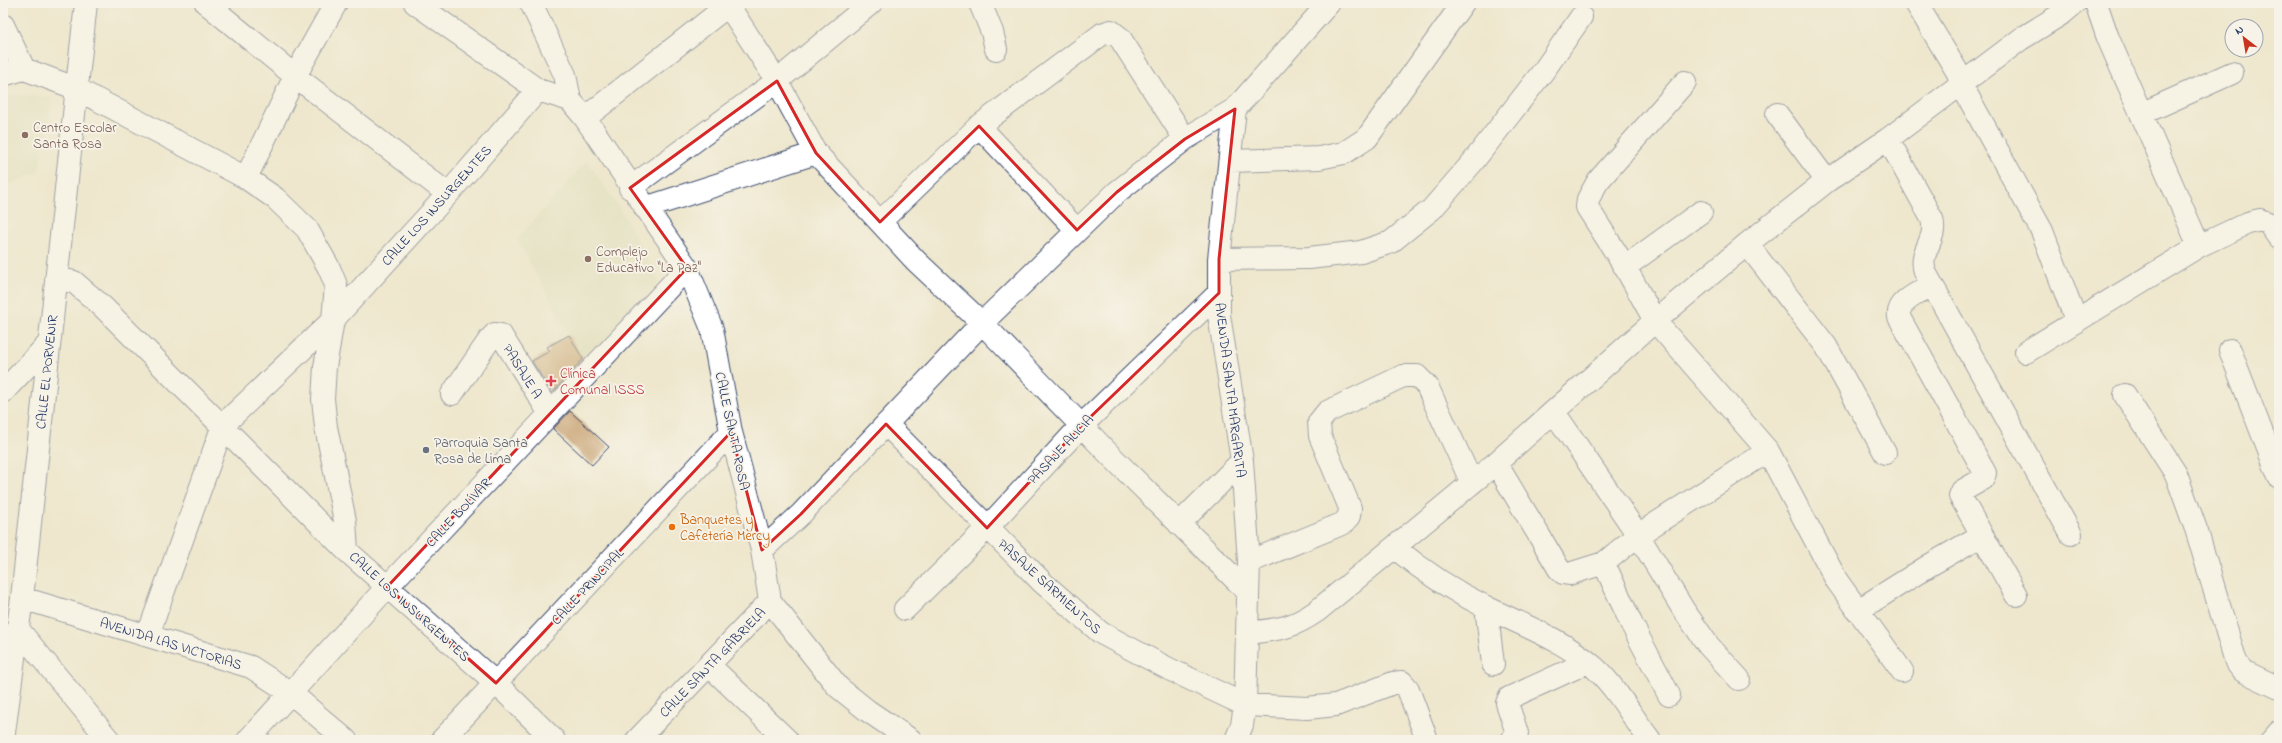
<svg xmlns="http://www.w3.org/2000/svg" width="2282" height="743" viewBox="0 0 2282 743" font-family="'Indie Flower',sans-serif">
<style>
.built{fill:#dcdebc}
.building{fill:#c69f6d}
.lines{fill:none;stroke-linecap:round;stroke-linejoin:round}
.minor-casing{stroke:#3b4b6f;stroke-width:24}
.minor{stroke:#fff;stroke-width:22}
.marked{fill:none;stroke:#d62828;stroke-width:3;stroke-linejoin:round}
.education-dot{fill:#8d6e63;stroke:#f7f3e8;stroke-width:1.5}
.health-dot{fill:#e0444e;stroke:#f7f3e8;stroke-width:1.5}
.worship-dot{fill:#6b7280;stroke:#f7f3e8;stroke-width:1.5}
.food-dot{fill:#e8710a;stroke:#f7f3e8;stroke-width:1.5}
.labels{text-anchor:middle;stroke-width:3.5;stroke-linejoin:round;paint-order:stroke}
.education-label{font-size:14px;fill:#785e54;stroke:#f7f3e8;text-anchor:start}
.street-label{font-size:14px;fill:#1b2f5e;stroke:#f7f3e8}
.health-label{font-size:14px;fill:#be3a42;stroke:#f7f3e8;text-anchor:start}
.worship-label{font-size:14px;fill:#5b616d;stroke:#f7f3e8;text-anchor:start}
.food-label{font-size:14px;fill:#c56008;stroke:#f7f3e8;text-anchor:start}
</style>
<rect width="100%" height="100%" fill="#f7f3e8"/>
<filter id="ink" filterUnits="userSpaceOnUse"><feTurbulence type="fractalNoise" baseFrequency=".025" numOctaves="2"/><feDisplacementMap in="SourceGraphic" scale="8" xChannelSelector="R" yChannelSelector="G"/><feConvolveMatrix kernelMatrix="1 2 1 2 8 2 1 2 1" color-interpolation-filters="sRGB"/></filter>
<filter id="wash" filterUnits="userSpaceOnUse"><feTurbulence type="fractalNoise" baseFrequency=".012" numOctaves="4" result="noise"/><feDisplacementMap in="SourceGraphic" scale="16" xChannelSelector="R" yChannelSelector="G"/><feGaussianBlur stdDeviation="0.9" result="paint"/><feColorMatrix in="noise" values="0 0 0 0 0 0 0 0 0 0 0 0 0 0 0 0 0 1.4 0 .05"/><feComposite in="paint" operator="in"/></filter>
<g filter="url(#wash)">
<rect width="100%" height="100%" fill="#eee7cd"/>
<path class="built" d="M3,94L53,97L39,172L3,187Z
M587,160L623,214L659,281L658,284L585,364L517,239Z"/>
<g id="blocks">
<path class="building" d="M569,335L583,359L552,393L532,361L550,351L547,347Z
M570,411L609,447L592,465L553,429Z"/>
</g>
</g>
<g filter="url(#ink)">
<use href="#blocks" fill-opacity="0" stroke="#3b4b6f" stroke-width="1"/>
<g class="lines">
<g class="minor-casing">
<path id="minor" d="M206,3L295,76L448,194
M415,3L538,90L570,100
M531,3L565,75L570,100L585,118L687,268L712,329L731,432L762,550L770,601L838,687L868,711L911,740
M980,3L992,32L996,49
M1916,3L1958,73L1961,84L2042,231L2076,320
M2096,3L2108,38L2199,246
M728,5L777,81L816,153L916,261L982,323L1108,453L1247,591
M3,25L24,69
M3,75L24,69L75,88L246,178L275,198L307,229L329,268L336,285L333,320L223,425L148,635
M1685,82L1598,181L1588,199L1587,207L1625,267L1655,321L1768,451L1837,581L1902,671
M538,90L448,194L333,320L325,367L323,399L326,427L345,521L347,551L496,683L554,740
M1777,114L1827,181
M2141,114L2232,73
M585,118L731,3
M979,126L1077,230
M1888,139L1932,219C1938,241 1918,250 1925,272L2071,534
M1230,161L1319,158L1344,153L1367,138L1463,3
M246,178L295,76L336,3
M630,188L777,81L871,3
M645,208L816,153
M880,222L979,126L1102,34L1111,31L1120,38L1185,139
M1747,244L1826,346L1885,453
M1219,259L1309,258L1361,252L1391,242L1432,209L1472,163L1545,69L1581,17
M1625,267L1701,212
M56,278L74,282L103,307L347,551
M1932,285C1921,292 1896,301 1899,317L1985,473L1983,479L1962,491L1960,496L2016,595
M2230,350L2279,477
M2026,352L2199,246L2248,223L2260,220L2268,223L2279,238
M3,392L49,343
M452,394L490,339L495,334L501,335L550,414
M2125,395L2176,474L2197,532L2236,662L2243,671L2279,688
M1554,412L1638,535L1683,609L1708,645L1739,679
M886,424L1043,583L1101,633L1169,669L1245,705L1307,708L1336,705L1393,683L1402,682L1408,689L1427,740
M1496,463L1559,569L1563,573L1569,574L1604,563L1638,535L1768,451
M1179,524L1242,461
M1395,548C1423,571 1451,590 1484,606C1521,625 1563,639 1595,668C1617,688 1632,717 1650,740
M762,550L801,514L982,323L1117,192L1185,139L1235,109
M1249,562L1344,523L1349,516L1350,508L1320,436L1319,422L1327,412L1403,376H1417L1427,386L1472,483
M1604,563L1631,623L1669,695
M22,598L251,667L291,693L346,740
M1486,607L1493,664
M905,609L987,528L1081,426L1219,293
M1857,611L1930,565L1982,535
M18,629L109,740
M1248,633C1279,629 1291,629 1317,611L1496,463L1655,321L1747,244L1827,181L1888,139L2021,39L2063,13L2075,3
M709,665L787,740
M3,740L22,598L86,3
M248,740L387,587L687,268
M442,740L731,432
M637,740L770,601
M1236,740L1242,725L1245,705L1249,562L1242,461L1219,315V259L1235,109L1329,3
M1512,740L1517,733L1507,703L1509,698L1588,662
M2272,740L2279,732"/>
</g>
<use href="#minor" class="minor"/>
</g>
</g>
<path d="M0 0H2282V743H0ZM777,81L816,153L880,222L979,126L1077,230L1117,192L1185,139L1235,109L1219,259V293L1081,426L987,528L886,424L801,514L762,550L731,432L496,683L387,587L687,268L630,188Z" fill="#eee7cd" fill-opacity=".55" fill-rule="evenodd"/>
<path class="marked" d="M777,81L816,153L880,222L979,126L1077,230L1117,192L1185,139L1235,109L1219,259V293L1081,426L987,528L886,424L801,514L762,550L731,432L496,683L387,587L687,268L630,188Z"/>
<g class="education-dot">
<circle cx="25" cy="135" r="4"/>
<circle cx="588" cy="259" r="4"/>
</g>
<path class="health-dot" d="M549 375h4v4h4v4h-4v4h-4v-4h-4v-4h4z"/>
<circle class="worship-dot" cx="426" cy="450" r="4"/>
<circle class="food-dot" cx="672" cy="527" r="4"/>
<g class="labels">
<g class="education-label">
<text x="33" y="132">Centro Escolar<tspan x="33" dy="16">Santa Rosa</tspan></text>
<text x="596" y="256">Complejo<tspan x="596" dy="16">Educativo "La Paz"</tspan></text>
</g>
<g class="street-label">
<text transform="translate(436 205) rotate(-48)" y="5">CALLE LOS INSURGENTES</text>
<text transform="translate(523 371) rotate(58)" y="5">PASAJE A</text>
<text transform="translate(46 372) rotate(-84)" y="5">CALLE EL PORVENIR</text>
<text transform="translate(1231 390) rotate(83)" y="5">AVENIDA SANTA MARGARITA</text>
<text transform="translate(733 431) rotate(78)" y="5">CALLE SANTA ROSA</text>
<text transform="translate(1060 449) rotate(-47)" y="5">PASAJE ALICIA</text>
<text transform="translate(458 512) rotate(-47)" y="5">CALLE BOLÍVAR</text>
<text transform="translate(587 586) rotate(-47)" y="5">CALLE PRINCIPAL</text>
<text transform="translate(1050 586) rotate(42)" y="5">PASAJE SARMIENTOS</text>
<text transform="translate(410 606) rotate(42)" y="5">CALLE LOS INSURGENTES</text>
<text transform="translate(171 643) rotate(17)" y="5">AVENIDA LAS VICTORIAS</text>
<text transform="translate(712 662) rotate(-46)" y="5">CALLE SANTA GABRIELA</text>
</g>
<g class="health-label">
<text x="560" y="378">Clínica<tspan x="560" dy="16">Comunal ISSS</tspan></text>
</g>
<g class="worship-label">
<text x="434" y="447">Parroquia Santa<tspan x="434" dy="16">Rosa de Lima</tspan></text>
</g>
<g class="food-label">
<text x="680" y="524">Banquetes y<tspan x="680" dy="16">Cafetería Mercy</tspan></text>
</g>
</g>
<rect width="2282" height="743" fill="none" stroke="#f7f3e8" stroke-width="16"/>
<g transform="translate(2244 38) rotate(329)"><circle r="19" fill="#f7f3e8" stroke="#9fa5b1"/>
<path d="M0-3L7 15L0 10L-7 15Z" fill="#c8321e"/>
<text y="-6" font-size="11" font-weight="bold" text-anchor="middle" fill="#1b2f5e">N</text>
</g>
</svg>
